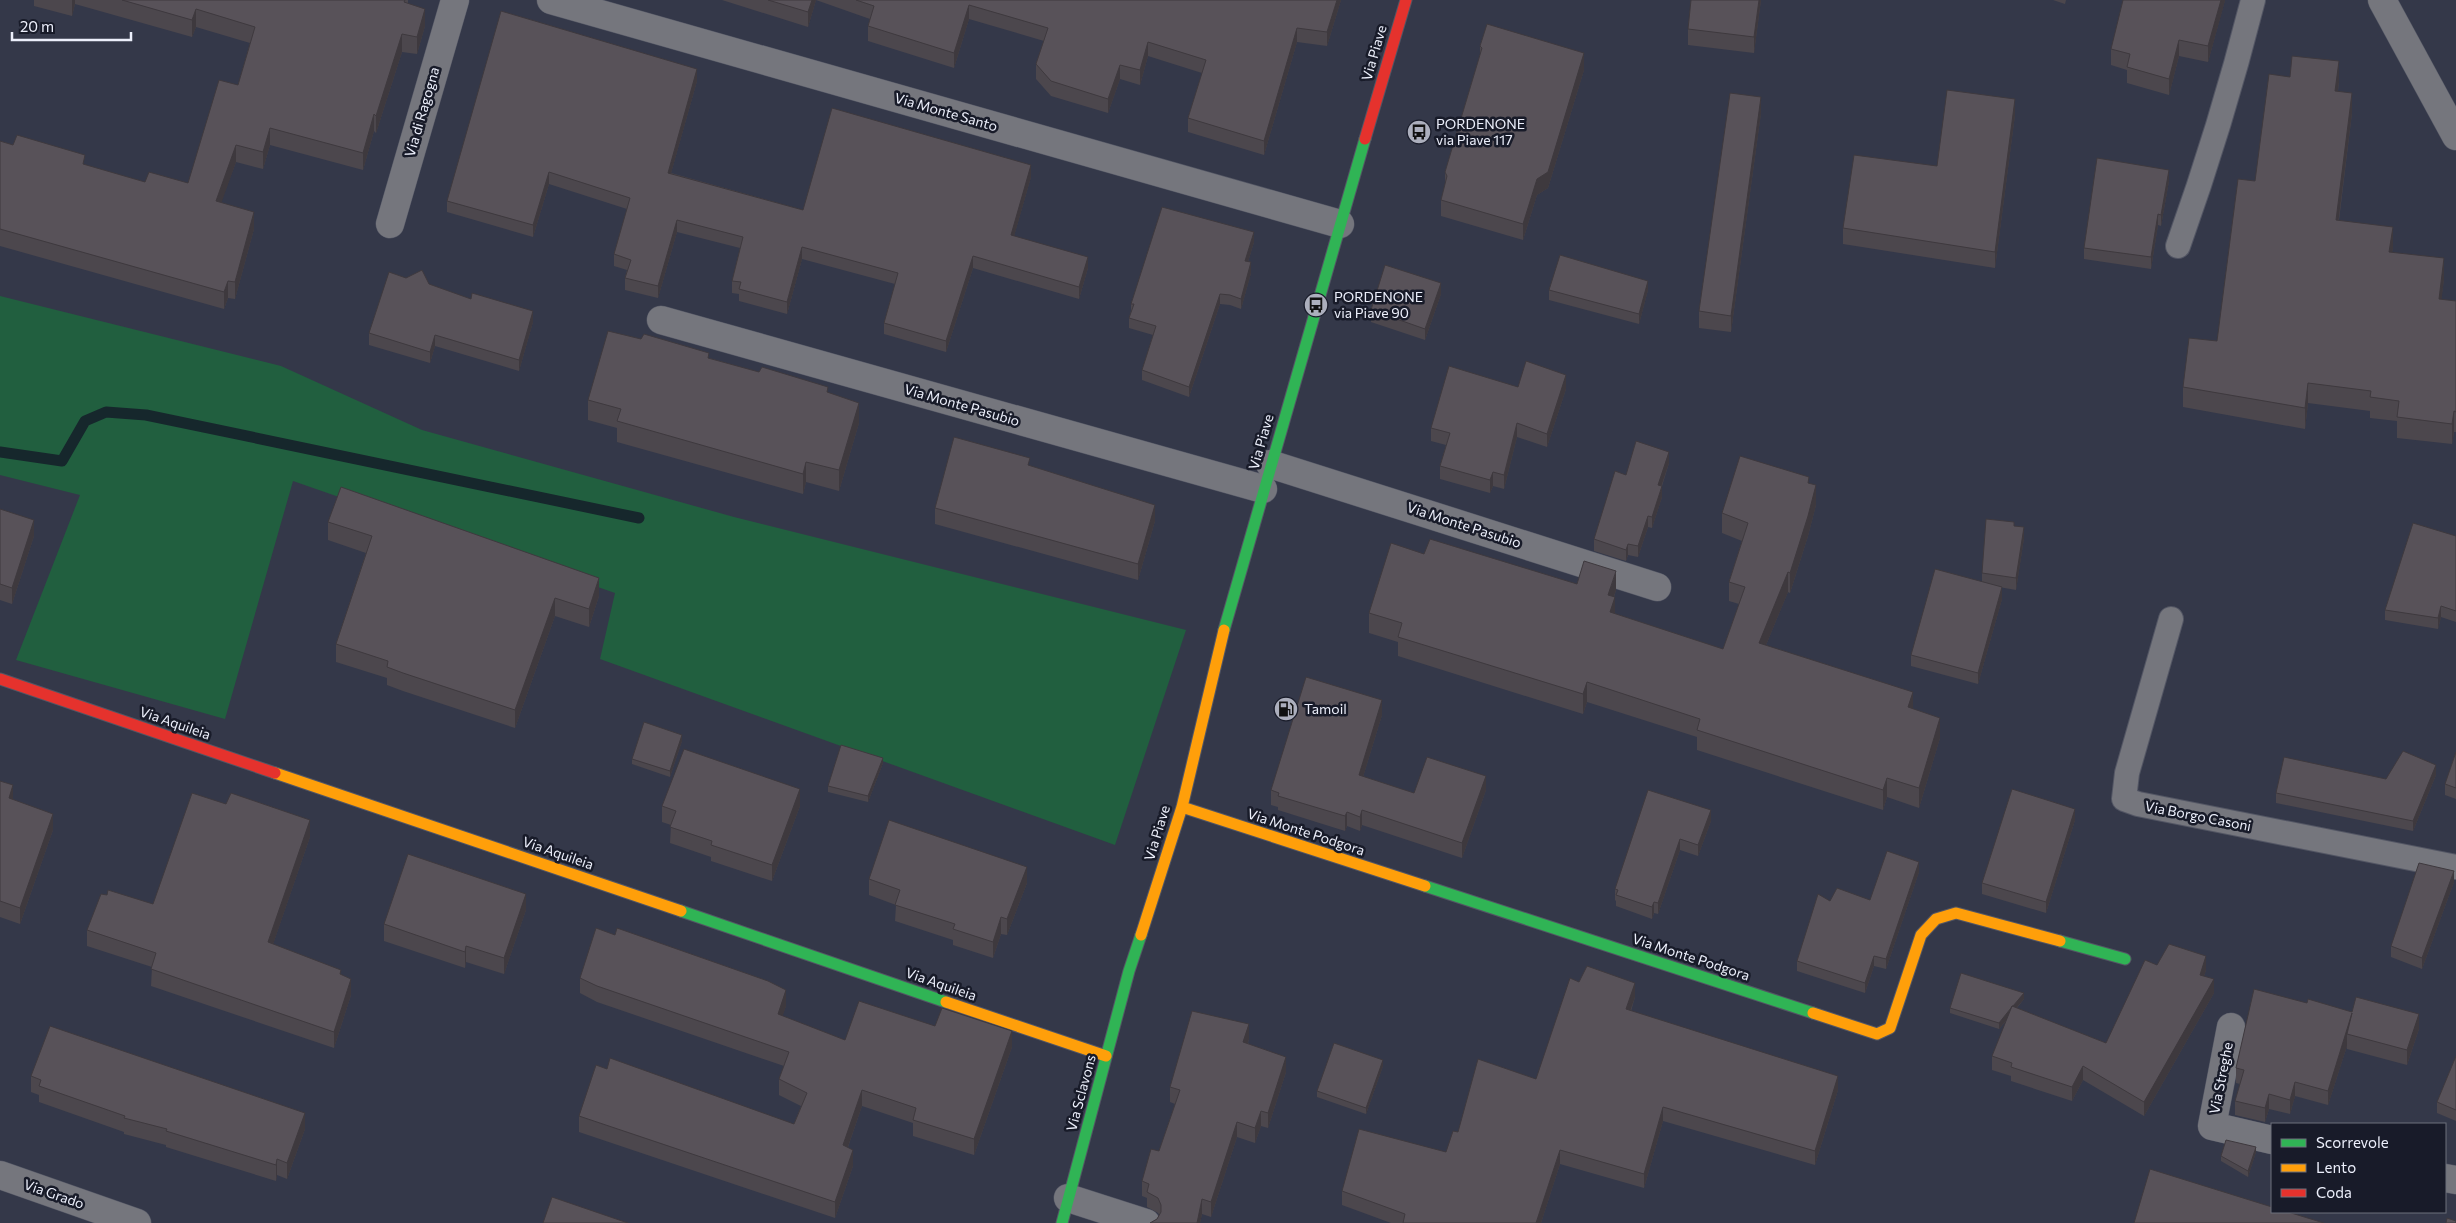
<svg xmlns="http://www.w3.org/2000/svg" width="2456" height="1223" viewBox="0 0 2456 1223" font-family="Commissioner,sans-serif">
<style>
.green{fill:#215f3f}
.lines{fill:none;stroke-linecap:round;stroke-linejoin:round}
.stream{stroke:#16272c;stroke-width:11}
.lane-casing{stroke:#535664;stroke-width:26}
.street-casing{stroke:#535664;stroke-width:29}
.fast-casing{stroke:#535664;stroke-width:13}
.slow-casing{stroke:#535664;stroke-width:13}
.jam-casing{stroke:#535664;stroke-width:13}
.lane{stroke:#75767d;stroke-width:24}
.street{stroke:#75767d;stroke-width:28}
.fast{stroke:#30b455;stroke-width:11}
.slow{stroke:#ff9f0a;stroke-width:11}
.jam{stroke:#e5322d;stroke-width:11}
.wall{fill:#4c474d}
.shaded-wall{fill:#3e393e}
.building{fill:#585259;stroke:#3e393e}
.labels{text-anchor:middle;stroke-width:5;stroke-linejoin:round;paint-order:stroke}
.street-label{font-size:14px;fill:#eceffb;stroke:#181b29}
.poi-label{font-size:14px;fill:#eceffb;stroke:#181b29;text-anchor:start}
</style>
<rect width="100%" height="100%" fill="#343849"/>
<path class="green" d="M0,296L281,366L422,430L734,517L1186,630L1115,845L600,659L615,593L293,481L225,719L16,660L80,495L0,475Z"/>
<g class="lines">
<path class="stream" d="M0,452L62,461L85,421L106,412L146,415L639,518"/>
<g class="lane-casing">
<path id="lane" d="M2178,246C2207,165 2232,83 2253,0
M2171,619L2127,773L2124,799L2138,804L2456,867"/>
</g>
<g class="street-casing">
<path id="street" d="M551,0L1340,224
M2382,0L2456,136
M390,224L455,0
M661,320L1263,489
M1270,464L1657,587
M2231,1027L2212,1126L2272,1140
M0,1175L137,1223
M2445,1178L2456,1180
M1068,1198L1146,1223"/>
</g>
<g class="fast-casing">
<path id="fast" d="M1224,630L1365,139
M1425,886L1813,1013
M681,911L946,1002
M2060,941L2125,959
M1062,1223L1129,971L1141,935"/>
</g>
<g class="slow-casing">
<path id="slow" d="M275,773L681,911
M1182,807L1425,886
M1141,935L1182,807L1224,630
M946,1002L1106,1056
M1813,1013L1877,1034L1890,1028L1921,935L1936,919L1956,913L2060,941"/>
</g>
<g class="jam-casing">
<path id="jam" d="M1365,139L1406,0
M0,679L275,773"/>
</g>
<use href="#lane" class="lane"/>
<use href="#street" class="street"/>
<use href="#fast" class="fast"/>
<use href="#slow" class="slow"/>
<use href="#jam" class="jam"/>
</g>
<path class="wall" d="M34,0H408V3L425,26L417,54L402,52L376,133L374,131L363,170L270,145L263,169L236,162L221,202L254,229L235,299L228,298L224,309L0,246V141L145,182L188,183L238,85L250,43L196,27L192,37L75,4L72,16L34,6Z
M722,0H1341L1327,46L1297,42L1264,155L1188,132V118L1202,73L1148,56L1140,85L1120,79L1108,113L1051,96L1036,79V64L1044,41L969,19L954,68L868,41V26L870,19L816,0L808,27Z
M1691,0H1761L1754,53L1688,45V29Z
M2053,0H2066L2065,4Z
M2225,0L2208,62L2179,56L2169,95L2127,83V70L2111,65V49Z
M1480,46L1584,70L1548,188L1537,195L1523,240L1441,216V200L1445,185V172L1480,55Z
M2290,77L2339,82L2338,91L2352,113L2339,220L2393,248L2392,252L2444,279L2441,300L2456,301V432H2454L2452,444L2397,438V421L2370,418V411L2308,403L2305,429L2183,407V387L2217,341Z
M697,81L671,173L803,210L1031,177L1014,236L1088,268L1079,299L973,268L946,352L884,334V323L895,284L802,259L787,314L739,301V294L732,293V281L740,248L677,232L658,298L625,290V278L627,270L614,266V254L627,209L549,184L533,237L447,212V201Z
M1761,113L1731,332L1699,328V311Z
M2015,115L1995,268L1843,244V228Z
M2169,181L2161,226L2158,225L2151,269L2084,259V248Z
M1254,242L1248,262L1251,273L1241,309L1230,305L1220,304L1189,397L1142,380V370L1153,335L1129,328V318L1131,311V304Z
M406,278L429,284L533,322L519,371L435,346L430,363L369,345V333Z
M1549,290H1648L1639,324L1549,300Z
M1441,294L1425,340L1371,322V310Z
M709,358L828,392L859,423L839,491L806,482L803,494L617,442V428L588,420V400Z
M1518,387L1566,389L1547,447L1517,437L1504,489L1493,486L1490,493L1440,479V466L1446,445L1431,441V428Z
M1669,463L1662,486V497L1652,528L1648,527L1638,557L1628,555L1626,561L1594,551V539L1626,475Z
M1030,466L1155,521L1138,580L935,524V508Z
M1809,483L1816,505L1808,536L1790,593L1788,592L1766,645L1913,709L1940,738L1919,808L1887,797L1883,810L1697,750V737L1587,702L1583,714L1398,656V642L1369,633V613L1577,584L1616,590L1614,597L1615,614L1723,649L1739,604L1729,601V582L1742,541L1722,533V513Z
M0,509L34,536L12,604L0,600Z
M328,522L599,596L589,627L555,616L515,728L403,691L387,685V678L336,662V644L366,553L328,540Z
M2014,526L2024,538L2016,590L1999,587L2002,599L1978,684L1911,666V655L1982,582V573Z
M2456,536V622L2441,617L2438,629L2385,620V610Z
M1382,715L1363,777L1414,793L1486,790L1462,858L1362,825L1360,831L1347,826L1345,831L1278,810V807L1271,805V790Z
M682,741L670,777L632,764V759Z
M2456,752V799L2445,795V784Z
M883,763L868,802L828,792V786Z
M2436,775L2413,831L2276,803V793L2386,779Z
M0,781L13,800L53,830L20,924L0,917Z
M1648,790L1711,821L1698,856L1680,850L1658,914L1654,913L1652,919L1616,906V901L1615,900V889Z
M662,806H800L772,881L711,861V857L670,843L671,825L662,822Z
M2075,820L2046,913L1982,894V883Z
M310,837L273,944L341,975L351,995L334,1048L151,986L152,967L87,946V930L153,904Z
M1919,872L1886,969L1874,966L1865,993L1797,971V961L1830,901L1870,900Z
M869,879L1027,883L1007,935L1001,934L993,958L953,945V940L895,921L896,905L869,895Z
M2454,882L2422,969L2391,957V946Z
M526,910L504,974L466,962L465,968L384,941V924Z
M2157,965L2206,970L2204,976L2214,993L2144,1116L2083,1080L2072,1101L2011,1081V1076L1992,1070V1056L2007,1020L1999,1029L1950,1013V1008L2024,999L2017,1008L2106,1043Z
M580,978L786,1006L782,1016L845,1040L935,1026L1012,1047L974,1155L913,1136V1123L862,1106L848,1147L853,1166L835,1218L579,1132V1116L607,1069L794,1124L801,1106L779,1095V1079L784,1066L597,1002L580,993Z
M1579,982L1635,997L1631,1011L1838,1090L1815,1165L1663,1121L1644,1188L1560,1164L1541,1223H1391L1342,1205V1191L1446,1152L1458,1132L1536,1079Z
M2307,1003L2352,1012L2419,1029L2407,1065L2347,1049V1046L2328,1105L2295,1096L2290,1114L2269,1109L2265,1122L2235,1115V1101L2240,1084L2236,1083V1068Z
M1249,1039L1248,1043L1286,1072L1268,1128L1261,1126L1255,1143L1237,1137L1211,1217L1202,1214L1200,1223H1150L1157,1219L1159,1215L1158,1213L1147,1207V1198L1142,1196V1181L1159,1151L1175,1104L1170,1102V1087Z
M2456,1056V1121L2437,1113V1102Z
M1383,1066L1366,1114L1317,1097V1091Z
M31,1076L305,1129L287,1179L277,1175L276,1181L166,1147V1145L124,1134V1132L39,1102V1095L31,1092Z
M2256,1152L2248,1177L2221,1161V1156Z"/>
<path class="shaded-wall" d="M72,0H75V4L72,16Z
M812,0H816L808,27V12Z
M1337,0H1341L1327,46V32Z
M1759,0H1761L1754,53V37Z
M2221,0H2225V1L2208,62V46Z
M969,5V19L954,68V53Z
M196,9V27L192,37V20Z
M425,9V26L417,54V37Z
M1297,28V42L1264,155V141Z
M402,34V52L376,133V116Z
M2179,40V56L2169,95V79Z
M1148,42V56L1140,85V70Z
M1584,53V70L1548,188L1537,195L1523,240V224L1537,179Z
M2339,61V82L2335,111V91Z
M1120,65V79L1108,113V99Z
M697,69V81L668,184V173Z
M2352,93V113L2336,240V220Z
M1761,97V113L1731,332V316Z
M2015,99V115L1995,268V252Z
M374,114V131L363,170V153Z
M270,128V145L263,169V152Z
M236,145V162L216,218V201Z
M1031,165V177L1011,247V235Z
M2169,170V181L2161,226V215Z
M549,172V184L533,237V225Z
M254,212V229L235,299V282Z
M2158,214V225L2151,269V257Z
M677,220V232L658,298V286Z
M2393,227V248L2389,272V252Z
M1254,232V242L1245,272V261Z
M802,247V259L787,314V302Z
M973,256V268L946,352V341Z
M1088,257V268L1079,299V287Z
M2444,258V279L2439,320V299Z
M1251,262V273L1241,309V299Z
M228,281V298L224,309V292Z
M1648,281V290L1639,324V314Z
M1441,283V294L1425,340V329Z
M1220,294V304L1189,397V387Z
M533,311V322L519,371V360Z
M435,335V346L430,363V352Z
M1566,375V389L1547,447V434Z
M2308,383V403L2305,429V408Z
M859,403V423L839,491V470Z
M2454,411V432L2452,444V424Z
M1517,423V437L1504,489V475Z
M1669,452V463L1658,496V485Z
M806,462V482L803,494V474Z
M1493,472V486L1490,493V480Z
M1816,485V505L1808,536L1790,593V573Z
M1662,486V497L1652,528V517Z
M1155,505V521L1138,580V564Z
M1648,516V527L1638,557V546Z
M34,520V536L12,604V588Z
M2024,527V538L2016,590V578Z
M1628,544V555L1626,561V550Z
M1616,571V590L1608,614V595Z
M1788,572V592L1759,662V643Z
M599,578V596L589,627V609Z
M2002,587V599L1978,684V673Z
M1615,597V617L1610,612Z
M555,598V616L515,728V710Z
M2441,606V617L2438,629V618Z
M1587,682V702L1583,714V694Z
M1913,692V712L1908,707Z
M1382,700V715L1359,790V775Z
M1940,718V738L1919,808V788Z
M682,735V741L670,777V771Z
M883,758V763L868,802V796Z
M2436,765V775L2413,831V821Z
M1486,776V790L1462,858V843Z
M1887,778V797L1883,810V790Z
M13,785V801L9,798Z
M800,789V806L772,881V865Z
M2075,809V820L2046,913V902Z
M1362,810V825L1360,831V817Z
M1711,810V821L1698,856V845Z
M1347,812V826L1345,831V816Z
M53,814V830L20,924V908Z
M310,820V837L268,959V942Z
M1680,839V850L1658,914V903Z
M1919,862V872L1886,969V959Z
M1027,867V883L1007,935V919Z
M2454,871V882L2422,969V958Z
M526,894V910L504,974V958Z
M1654,902V913L1652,919V907Z
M1001,917V934L993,958V942Z
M466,946V962L465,968V952Z
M1874,956V966L1865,993V983Z
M2206,956V970L2200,989V975Z
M351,979V995L334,1048V1032Z
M2214,979V993L2144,1116V1102Z
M1635,983V997L1626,1023V1009Z
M786,990V1006L778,1030V1014Z
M2024,993V999L1999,1029V1023Z
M2352,1013L2347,1034V1046L2328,1105V1091Z
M2419,1014V1029L2407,1065V1050Z
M1249,1024V1039L1243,1057V1042Z
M1012,1031V1047L974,1155V1139Z
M1286,1057V1072L1268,1128V1113Z
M1383,1060V1066L1366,1114V1108Z
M2083,1066V1080L2072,1101V1087Z
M1838,1076V1090L1815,1165V1151Z
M2295,1082V1096L2290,1114V1100Z
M862,1090V1106L843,1161V1145Z
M2269,1094V1109L2265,1122V1108Z
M1663,1107V1121L1644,1188V1174Z
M1261,1111V1126L1255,1143V1128Z
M305,1113V1129L287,1179V1163Z
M1237,1122V1137L1211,1217V1202Z
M2256,1147V1152L2248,1177V1171Z
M853,1150V1166L835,1218V1202Z
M1560,1150V1164L1541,1223H1536Z
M277,1159V1175L276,1181V1165Z
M1202,1199V1214L1200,1223H1197Z"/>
<path class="building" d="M122,0H405L404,2L425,9L417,37L402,34L376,116L374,114L363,153L270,128L263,152L236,145L216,201L254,212L235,282L228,281L224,292L0,229V141L13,145L17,135L85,155L83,164L145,182L149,172L188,183L219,80L238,85L255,27L196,9L192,20Z
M768,0H812L808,12Z
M856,0H1337L1327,32L1297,28L1264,141L1188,118L1206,60L1148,42L1140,70L1120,65L1108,99L1051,81L1036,64L1048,28L969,5L954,53L868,26L874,6Z
M1691,0H1759L1754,37L1688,29Z
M2123,0H2221L2208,46L2179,40L2169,79L2127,67L2130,54L2111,49Z
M501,11L697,69L668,173L803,210L832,108L1031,165L1011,235L1088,257L1079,287L973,256L946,341L884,323L898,273L802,247L787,302L739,289L741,282L732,281L743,237L677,220L658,286L625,278L631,260L614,254L630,198L549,172L533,225L447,201Z
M1487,24L1584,53L1548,172L1537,179L1523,224L1441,200L1447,176L1445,172L1482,48L1480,46Z
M2292,56L2339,61L2335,91L2352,93L2336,220L2393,227L2389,252L2444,258L2439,299L2456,301V412L2454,411L2452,424L2397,417L2399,401L2370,397L2371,391L2308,383L2305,408L2183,387L2189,338L2217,341L2238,179L2255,181L2269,74L2290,77Z
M1947,90L2015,99L1995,252L1843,228L1854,155L1937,166Z
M1730,93L1761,97L1731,316L1699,311Z
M2097,158L2169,170L2161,215L2158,214L2151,257L2084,248Z
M1162,207L1254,232L1245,261L1251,262L1241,299L1230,295L1220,294L1189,387L1142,370L1156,326L1129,318L1134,304H1131Z
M1560,255L1648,281L1639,314L1549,290Z
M1385,265L1441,283L1425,329L1371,310Z
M422,270L429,284L471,299L472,293L533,311L519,360L435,335L430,352L369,333L389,272L406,278Z
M608,331L641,339L644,334L709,353L708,358L759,372L762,367L828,387L827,392L859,403L839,470L806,462L803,474L617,421L621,409L588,400Z
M1526,361L1566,375L1547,434L1517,423L1504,475L1493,472L1490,480L1440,466L1450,433L1431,428L1449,366L1518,387Z
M954,437L1030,458L1028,465L1155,505L1138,564L935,508Z
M1636,441L1669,452L1658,485L1662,486L1652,517L1648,516L1638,546L1628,544L1626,550L1594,539L1615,471L1626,475Z
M1740,456L1809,477L1808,483L1816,485L1808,516L1790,573L1788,572L1759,643L1913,692L1908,707L1940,718L1919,788L1887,778L1883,790L1697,730L1700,719L1587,682L1583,694L1398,637L1402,623L1369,613L1391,543L1424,554L1430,539L1577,584L1584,561L1616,571L1608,595L1615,597L1610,612L1723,649L1745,587L1729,582L1748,523L1722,513Z
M341,487L599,578L589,609L555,598L515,710L403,673L387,667L388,661L336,644L372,536L328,522Z
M0,509L34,520L12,588L0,584Z
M1986,519L2014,522V526L2024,527L2016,578L1982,573Z
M2413,523L2456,536V611L2441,606L2438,618L2385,610Z
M1935,569L2002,587L1978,673L1911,655Z
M1306,677L1382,700L1359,775L1414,793L1427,757L1486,776L1462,843L1362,810L1360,817L1347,812L1345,816L1278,796L1279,793L1271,790Z
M644,722L682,735L670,771L632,759Z
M841,745L883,758L868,796L828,786Z
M684,749L800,789L772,865L711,845L712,841L670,827L676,811L662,806Z
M2403,751L2436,765L2413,821L2276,793L2284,757L2386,779Z
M2456,752V788L2445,784Z
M0,781L13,785L9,798L53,814L20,908L0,901Z
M2012,789L2075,809L2046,902L1982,883Z
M1648,790L1711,810L1698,845L1680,839L1658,903L1654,902L1652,907L1616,895L1618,890L1615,889Z
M192,793L226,804L231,793L310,820L268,942L341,970L340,974L351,979L334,1032L151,969L156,953L87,930L101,894L107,895L108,890L153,904Z
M889,820L1027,867L1007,919L1001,917L993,942L953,929L955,924L895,905L900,890L869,879Z
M1887,851L1919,862L1886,959L1874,956L1865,983L1797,961L1818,894L1830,901L1837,888L1870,900Z
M408,854L526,894L504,958L466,946L465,952L384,924Z
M2419,863L2454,871L2422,958L2391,946Z
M596,928L615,935L617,928L768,981L786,990L778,1014L845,1040L859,1001L935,1026L942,1008L1012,1031L974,1139L913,1120L916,1108L862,1090L843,1145L853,1150L835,1202L579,1116L596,1065L607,1069L610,1058L794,1124L807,1093L779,1079L789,1052L597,986L580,978Z
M2169,944L2206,956L2200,975L2214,979L2144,1102L2083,1066L2072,1087L2011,1067L2012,1063L1992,1056L2012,1006L2106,1043L2145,960L2157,965Z
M1587,966L1635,983L1626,1009L1838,1076L1815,1151L1663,1107L1644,1174L1560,1150L1536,1223H1403L1405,1214L1342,1191L1359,1129L1446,1152L1453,1131L1458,1132L1478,1059L1536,1079L1570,978L1579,982Z
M1961,973L2024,993L2013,1006H2012L2011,1008L1999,1023L1950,1008Z
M2254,989L2307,1003L2308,999L2352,1012L2356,997L2419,1014L2407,1050L2347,1034L2352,1013L2328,1091L2295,1082L2290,1100L2269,1094L2265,1108L2235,1101L2244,1070L2236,1068Z
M1192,1011L1249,1024L1243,1042L1286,1057L1268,1113L1261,1111L1255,1128L1237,1122L1211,1202L1202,1199L1197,1223H1150L1157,1219L1161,1212V1205L1158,1198L1147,1192L1149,1184L1142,1181L1151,1149L1159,1151L1180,1090L1170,1087Z
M50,1026L305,1113L287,1163L277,1159L276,1165L166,1131L167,1129L124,1118L125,1116L39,1086L41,1080L31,1076Z
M1334,1043L1383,1060L1366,1108L1317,1091Z
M2456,1056V1110L2437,1102Z
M2226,1140L2256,1147L2248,1171L2221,1156Z
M2150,1169L2272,1207V1212H2288L2324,1223H2134Z
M552,1197L628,1223H543Z
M2447,1218L2456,1221V1223H2446Z"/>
<defs>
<g id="bus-disc" transform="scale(1.25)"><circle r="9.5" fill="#acafbd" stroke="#181b29"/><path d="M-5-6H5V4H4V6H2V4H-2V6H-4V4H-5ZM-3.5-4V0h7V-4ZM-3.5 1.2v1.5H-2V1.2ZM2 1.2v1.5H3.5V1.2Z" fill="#111"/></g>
<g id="fuel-disc" transform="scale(1.25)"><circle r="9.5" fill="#acafbd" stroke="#181b29"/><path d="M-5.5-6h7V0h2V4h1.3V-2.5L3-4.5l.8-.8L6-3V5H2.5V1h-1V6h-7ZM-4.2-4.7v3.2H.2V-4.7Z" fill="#111"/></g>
</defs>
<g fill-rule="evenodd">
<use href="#bus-disc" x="1419" y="132"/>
<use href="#bus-disc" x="1316" y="305"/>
<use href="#fuel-disc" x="1286" y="709"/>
</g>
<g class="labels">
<g class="street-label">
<text transform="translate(1374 53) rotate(-74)" y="5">Via Piave</text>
<text transform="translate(422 112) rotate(-74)" y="5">Via di Ragogna</text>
<text transform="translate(946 112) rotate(16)" y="5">Via Monte Santo</text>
<text transform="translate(962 405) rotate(16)" y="5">Via Monte Pasubio</text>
<text transform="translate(1261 442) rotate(-74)" y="5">Via Piave</text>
<text transform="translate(1464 525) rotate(18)" y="5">Via Monte Pasubio</text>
<text transform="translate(175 723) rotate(19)" y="5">Via Aquileia</text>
<text transform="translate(2198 816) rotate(11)" y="5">Via Borgo Casoni</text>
<text transform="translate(1306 832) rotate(18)" y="5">Via Monte Podgora</text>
<text transform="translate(1157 833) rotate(-73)" y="5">Via Piave</text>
<text transform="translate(558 853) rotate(19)" y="5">Via Aquileia</text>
<text transform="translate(1691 957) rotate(18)" y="5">Via Monte Podgora</text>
<text transform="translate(941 984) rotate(19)" y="5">Via Aquileia</text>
<text transform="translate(2221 1078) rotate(-79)" y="5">Via Streghe</text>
<text transform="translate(1081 1093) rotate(-75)" y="5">Via Sclavons</text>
<text transform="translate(54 1194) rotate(19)" y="5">Via Grado</text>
</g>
<g class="poi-label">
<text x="1436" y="129">PORDENONE<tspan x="1436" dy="16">via Piave 117</tspan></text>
<text x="1334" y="302">PORDENONE<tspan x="1334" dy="16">via Piave 90</tspan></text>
<text x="1304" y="714">Tamoil</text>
</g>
</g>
<rect x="2271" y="1123" width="175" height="90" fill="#181b29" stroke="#6d707d"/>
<rect x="2281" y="1139" width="25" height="8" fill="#30b455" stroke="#6d707d"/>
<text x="2316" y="1148" font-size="15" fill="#eceffb">Scorrevole</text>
<rect x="2281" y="1164" width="25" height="8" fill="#ff9f0a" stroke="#6d707d"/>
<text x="2316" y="1173" font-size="15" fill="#eceffb">Lento</text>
<rect x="2281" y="1189" width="25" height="8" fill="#e5322d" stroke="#6d707d"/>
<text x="2316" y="1198" font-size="15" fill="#eceffb">Coda</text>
<path d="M12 32v8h119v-8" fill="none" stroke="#eceffb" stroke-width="2.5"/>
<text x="20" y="32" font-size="15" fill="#eceffb" stroke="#181b29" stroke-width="4" paint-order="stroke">20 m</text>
</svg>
